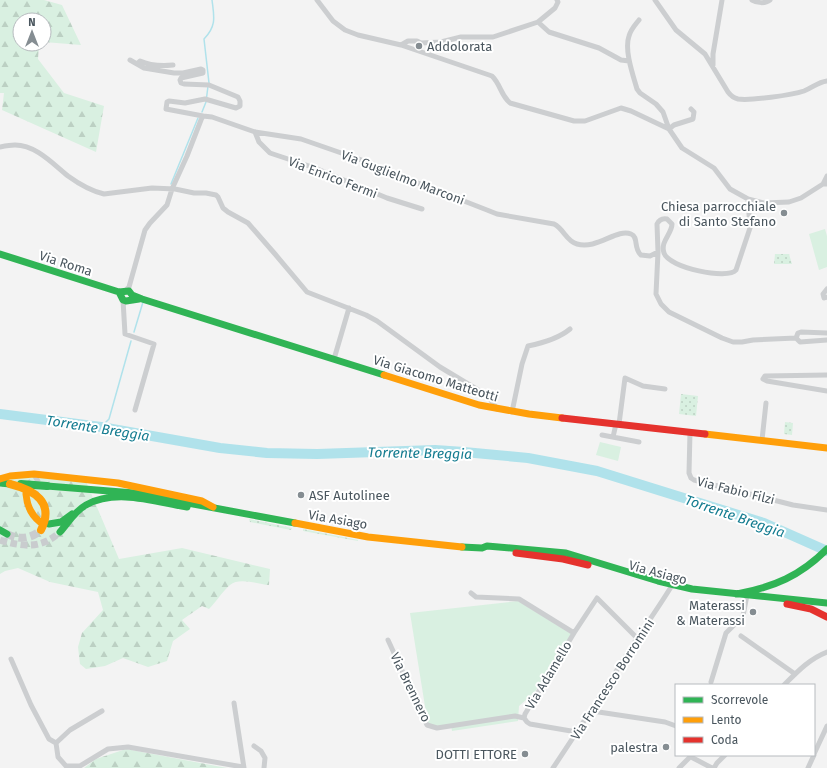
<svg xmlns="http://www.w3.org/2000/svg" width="827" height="768" viewBox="0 0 827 768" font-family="'Fira Sans',sans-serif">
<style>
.grass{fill:url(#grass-dots)}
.forest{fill:url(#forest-firs)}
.pitch{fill:#d9f0e1}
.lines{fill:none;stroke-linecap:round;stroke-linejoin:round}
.stream{stroke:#b0e2eb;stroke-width:1.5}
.river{stroke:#b0e2eb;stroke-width:10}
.secondary-tunnel{stroke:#c9ccce;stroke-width:7;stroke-dasharray:7 3.5;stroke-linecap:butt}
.primary-tunnel{stroke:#c9ccce;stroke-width:8;stroke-dasharray:8 4;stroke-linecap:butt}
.street{stroke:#ccced0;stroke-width:5}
.fast{stroke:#30b455;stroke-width:7}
.slow{stroke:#ff9f0a;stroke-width:7}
.jam{stroke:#e5322d;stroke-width:7}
.fast-bridge{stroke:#30b455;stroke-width:8}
.slow-bridge{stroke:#ff9f0a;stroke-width:8}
.poi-dot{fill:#858d92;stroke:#fff;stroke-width:1.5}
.labels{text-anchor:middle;stroke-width:4;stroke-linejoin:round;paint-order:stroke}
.poi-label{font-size:13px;fill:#4a565e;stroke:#fff;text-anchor:end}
.street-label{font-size:13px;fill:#4a565e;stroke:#fff}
.water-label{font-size:14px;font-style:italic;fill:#147c90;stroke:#fff}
</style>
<defs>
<pattern id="grass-dots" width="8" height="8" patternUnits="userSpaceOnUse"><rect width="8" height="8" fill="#d9f0e1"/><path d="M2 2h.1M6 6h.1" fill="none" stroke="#bcd0c3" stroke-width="1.8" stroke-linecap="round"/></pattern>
<pattern id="forest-firs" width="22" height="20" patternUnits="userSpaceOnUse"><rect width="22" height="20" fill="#d9f0e1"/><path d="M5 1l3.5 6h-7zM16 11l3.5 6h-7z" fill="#bcd0c3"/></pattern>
</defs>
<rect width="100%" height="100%" fill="#f3f3f3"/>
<path class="grass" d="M775,254H789L792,264H774Z
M681,394L698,396L696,416L679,414Z
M785,422L793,423L792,435L784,434Z
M249,519L292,528L291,530L250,522Z
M303,529L358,540V541L303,531Z"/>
<path class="forest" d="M0,0H44L62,5L81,45L44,42V20H20V44H39L38,59L64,93L104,106L96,152L2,110L4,93H0Z
M0,475L85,479L119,559L182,548L270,569L269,585C258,584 239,577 230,585C222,592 216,602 209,609L202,606L182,620L190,629L173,641L167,661L148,667L123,658L105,666L86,669L80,664L78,647L82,633L103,610L98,592L50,582L18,568L5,571L0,574Z
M126,749L227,768H84L96,759Z"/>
<path class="pitch" d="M825,229L827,236V267L819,270L809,234Z
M600,442L621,447L618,461L596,455Z
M518,601L573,635L534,693L519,706L518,721L452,731L451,725L437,726L428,725L410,613Z"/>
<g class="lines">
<path class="stream" d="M209,83L204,39C217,26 214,16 212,0
M202,112L206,102L208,86
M171,184L198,118
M134,332L143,302
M101,427L109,419L131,341"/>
<path class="river" d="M0,414L101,427L220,448L267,453L317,454L435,450L464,452L528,458L597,471L764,523L827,551"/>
<path class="secondary-tunnel" d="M28,488L30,483L39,478
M0,540C24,547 41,549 60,532"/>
<path class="primary-tunnel" d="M7,534C19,540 31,539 41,530"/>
<path class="street" d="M317,0L333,21L345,30L358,35L401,45L492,76C501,85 500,94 510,103L574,121H585L621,108L631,111L669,129
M655,0L676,30L705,54L728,92C731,96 734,98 738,99C750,101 792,95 804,91C812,88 818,82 827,81
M752,0C757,3 765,4 770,0
M639,20C635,25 631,29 629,36C624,50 633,75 637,89L640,93L656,104L663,112L669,129L682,148L714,168L730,189L748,199L764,203L789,202L801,198L823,184H827
M538,22L555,8L558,2L557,0
M401,45L408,41H417L421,43L441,42L461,37H493L538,22L549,32L599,48L621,60L629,61
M130,60L144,68L174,73H183L201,69L203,70V73L181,78L180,80L181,83L184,84L209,85L238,97L240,101V106L236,108L205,99L185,103L169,101L167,102L166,109L203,116
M138,63L140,61C151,66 161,66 173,65
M713,65V54L722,0
M669,129L674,125L693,119L694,112L691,109
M255,132L259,142L270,153L315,168L387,198L422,209
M0,147C5,146 10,145 15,145C36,145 53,164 68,176C79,184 91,191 104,194L152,188L175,189L194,193H206L216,195L218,197L223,208L228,212L248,223L275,254L307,292L366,315L377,321L440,367L488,396L497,409
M823,184L827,176
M748,199L750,228L736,270C728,280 669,268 664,253C660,241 672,234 672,224L667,219C662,218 659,220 657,224L658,252L656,294L661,304L669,312L722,338L733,342H742L753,340L796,338
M827,289L823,294L824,298L827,297
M125,291L129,287L145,230L150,223L167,205L172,189L187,156L201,120L203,116L212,117L255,132L301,139L373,164L387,171L487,210L497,214L554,224C564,229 566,241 577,244C597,250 617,228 631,234C639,237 633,248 641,255L650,256L658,252
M123,300L125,334L154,344L135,410
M796,338L798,333L801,332L827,333
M796,338L800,342L827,340
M334,359L349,308
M827,375L765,376L763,379L767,381L827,391
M512,412L522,364L528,346C543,343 558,339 570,329
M619,424L625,378L643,386L665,389
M690,432L689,473L691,478L694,480L793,505L827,510
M602,435L639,442
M613,437L616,424
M762,440L766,403
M471,593L476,597L519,599L574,633
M741,636L795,674
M388,640L427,725L437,728L515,716L524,718L527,722L530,724L577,732
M11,659L31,705L49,739L56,743
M711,682L726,633L743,616L747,595
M784,685C797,672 809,659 827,652
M234,703L244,768
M102,711L70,730L56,743L58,757L66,766H80L108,749L128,747L243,767
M592,711L665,722L676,726
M524,718L525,714L574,633L597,598L637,638
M254,746L261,751L265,758L264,768
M814,754L827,726
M691,755L693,758L712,768
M553,768C581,726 609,683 636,640C648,622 660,605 671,587L675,585
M679,768L691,756
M714,768L717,763L725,755
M808,768L814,755"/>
<path class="fast" d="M0,254L119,292L129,291L132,295L142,299L384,375
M119,292L123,300L126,301L139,299
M0,483L10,484
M47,486L134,493L295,523
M49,524L61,522L72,514
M0,530L7,534
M60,532C68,523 75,511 86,505C116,488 156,502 187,507
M462,547L482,548L487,546L566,553L658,581L692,589L827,603
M737,594C774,587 800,576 827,549"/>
<path class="slow" d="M384,375L479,405L529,414L562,418
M705,434L827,448
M0,479L10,476L34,474L118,483L202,501L213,507
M26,494C27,506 31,515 40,522
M295,523L368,537L462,547"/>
<path class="jam" d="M562,418L705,434
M516,553L563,559L588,565
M787,604L811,609L827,617"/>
<path class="fast-bridge" d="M21,484L47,486"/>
<path class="slow-bridge" d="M10,484C34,490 55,502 41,530"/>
</g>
<g class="poi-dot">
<circle cx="419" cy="46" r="4"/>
<circle cx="784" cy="213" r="4"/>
<circle cx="301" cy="495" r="4"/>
<circle cx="753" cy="612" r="4"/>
<circle cx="666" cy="747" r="4"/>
<circle cx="525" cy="754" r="4"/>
</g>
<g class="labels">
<g class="poi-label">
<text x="427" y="51" text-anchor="start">Addolorata</text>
<text x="776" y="211">Chiesa parrocchiale<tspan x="776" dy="15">di Santo Stefano</tspan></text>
<text x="309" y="500" text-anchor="start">ASF Autolinee</text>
<text x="745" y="610">Materassi<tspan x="745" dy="15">&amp; Materassi</tspan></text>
<text x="658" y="752">palestra</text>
<text x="517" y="759">DOTTI ETTORE</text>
</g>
<g class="street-label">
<text transform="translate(333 177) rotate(21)" y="5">Via Enrico Fermi</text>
<text transform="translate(403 177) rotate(21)" y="5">Via Guglielmo Marconi</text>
<text transform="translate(66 263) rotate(18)" y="5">Via Roma</text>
<text transform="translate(436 378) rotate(17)" y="5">Via Giacomo Matteotti</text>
<text transform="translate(736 490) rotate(14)" y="5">Via Fabio Filzi</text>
<text transform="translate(338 519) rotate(10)" y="5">Via Asiago</text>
<text transform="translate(658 572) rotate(15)" y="5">Via Asiago</text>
<text transform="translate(548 675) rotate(-59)" y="5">Via Adamello</text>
<text transform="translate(612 679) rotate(-57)" y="5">Via Francesco Borromini</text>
<text transform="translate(411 687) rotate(64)" y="5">Via Brennero</text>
</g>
<g class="water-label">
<text transform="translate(98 428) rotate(9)" y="5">Torrente Breggia</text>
<text transform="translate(420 453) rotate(1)" y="5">Torrente Breggia</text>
<text transform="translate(735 516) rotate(19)" y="5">Torrente Breggia</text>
</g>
</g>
<rect x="675" y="684" width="140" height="72" fill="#ffffff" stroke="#b7bbbf"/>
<rect x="683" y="697" width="20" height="6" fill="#30b455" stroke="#b7bbbf"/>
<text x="711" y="704" font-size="12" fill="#4a565e">Scorrevole</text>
<rect x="683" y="717" width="20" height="6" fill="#ff9f0a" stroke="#b7bbbf"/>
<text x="711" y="724" font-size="12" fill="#4a565e">Lento</text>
<rect x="683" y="737" width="20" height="6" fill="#e5322d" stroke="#b7bbbf"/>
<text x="711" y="744" font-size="12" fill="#4a565e">Coda</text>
<g transform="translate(32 32)"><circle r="19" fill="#ffffff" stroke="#b7bbbf"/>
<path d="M0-3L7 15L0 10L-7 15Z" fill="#858d92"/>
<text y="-6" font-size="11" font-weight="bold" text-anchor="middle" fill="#4a565e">N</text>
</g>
</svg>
